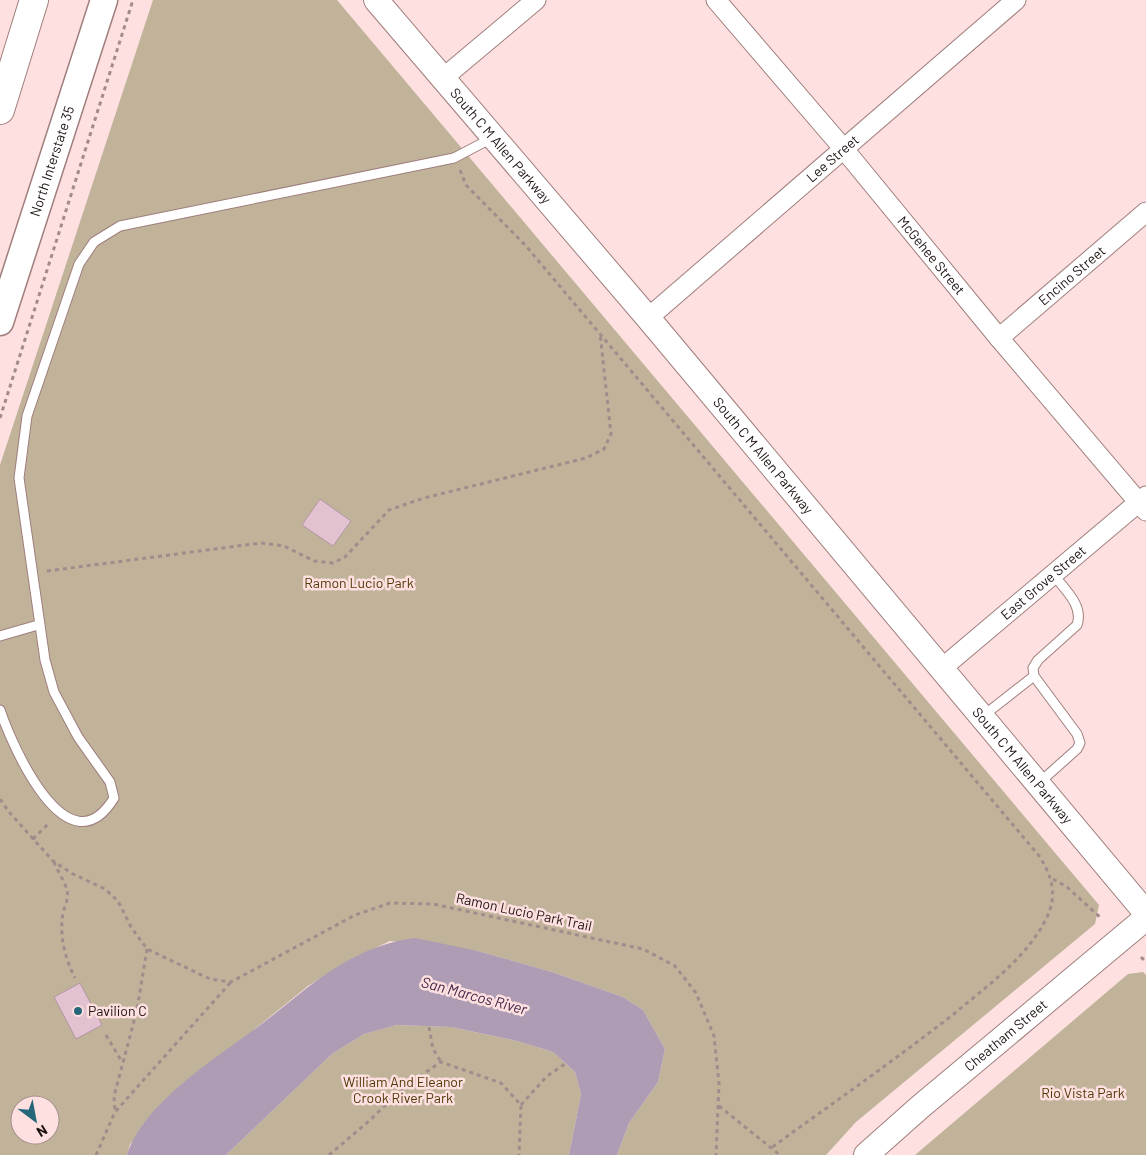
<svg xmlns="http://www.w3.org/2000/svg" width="1146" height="1155" viewBox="0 0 1146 1155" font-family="Barlow,sans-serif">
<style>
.green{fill:#c0b39a;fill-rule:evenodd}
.water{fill:#ae9cb4}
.building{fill:#e2c2d0;stroke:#b294a2}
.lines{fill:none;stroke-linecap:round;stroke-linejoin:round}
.service-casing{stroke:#9f7e7d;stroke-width:11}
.minor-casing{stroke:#9f7e7d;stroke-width:21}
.tertiary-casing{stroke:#9f7e7d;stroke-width:26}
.secondary-casing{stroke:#9f7e7d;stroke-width:29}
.motorway-casing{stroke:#9f7e7d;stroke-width:30}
.path{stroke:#a28c8b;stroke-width:3;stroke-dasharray:4 4;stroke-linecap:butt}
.service{stroke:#fff;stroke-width:9}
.minor{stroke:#fff;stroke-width:19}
.tertiary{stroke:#fff;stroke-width:24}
.secondary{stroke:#fff;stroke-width:26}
.motorway{stroke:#fff;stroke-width:28}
.poi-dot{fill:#26667b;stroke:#fde0df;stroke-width:2}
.labels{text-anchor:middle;stroke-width:5;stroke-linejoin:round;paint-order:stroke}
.street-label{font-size:14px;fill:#1e1211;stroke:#fde0df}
.park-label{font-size:14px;fill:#4f3a07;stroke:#fde0df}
.poi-label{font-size:14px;fill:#1e1211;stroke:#fde0df;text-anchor:start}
.water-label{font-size:15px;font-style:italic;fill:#402549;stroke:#fde0df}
</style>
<rect width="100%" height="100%" fill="#fde0df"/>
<path class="green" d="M153,0H337L1099,905L1095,924L856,1122L826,1155H617L629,1123L658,1082L665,1049L643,1010L623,997L552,972L478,951L390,941L348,961L308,986L256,1028L130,1144L127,1155H0V465ZM20,1105H50V1135H20Z
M1143,972L1146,975V1155H915L1128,974Z
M397,1025L451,1027L517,1041L553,1052L575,1072L581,1094L569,1155H226L332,1054L364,1034Z"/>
<path class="water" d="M415,938L478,951L552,972L623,997L643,1010L665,1049L658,1082L629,1123L617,1155H569L581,1094L575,1072L553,1052L517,1041L451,1027L397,1025L364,1034L332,1054L226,1155H127C143,1104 214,1059 255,1029C286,1006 313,980 347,961C369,949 390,941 415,938Z"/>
<path class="building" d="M320,499L351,521L333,546L302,525Z
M80,983L102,1025L76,1039L54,997Z"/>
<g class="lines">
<g class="service-casing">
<path id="service" d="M0,636L38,625
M0,710C13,748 68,873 114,798L110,782L78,737L54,692L45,660L19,478L27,416L79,264L94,242L120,226L454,158L492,138
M983,716L1034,676
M1039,783L1077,749L1080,743L1077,734L1034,676L1033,668L1038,660L1077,625C1084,605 1064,589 1052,573"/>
</g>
<g class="minor-casing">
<g id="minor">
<path id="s1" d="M716,0L843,148L999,338L1146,511"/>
<path d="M442,79L536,0"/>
<path id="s2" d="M648,318L1016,0"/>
<path id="s3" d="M999,338L1146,212"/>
<path id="s4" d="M941,669L1146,496"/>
</g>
</g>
<g class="tertiary-casing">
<g id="tertiary">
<path id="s5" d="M376,0L648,318L1146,913"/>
<path id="s6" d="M866,1155L920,1107L1146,918"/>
</g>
</g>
<g class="secondary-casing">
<g id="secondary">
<path id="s7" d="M0,322L104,0"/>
</g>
</g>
<g class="motorway-casing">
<path id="motorway" d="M0,110L34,0"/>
</g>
<path class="path" d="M460,170L466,185L526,246L1040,857C1053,879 1058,897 1045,921C1025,959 987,986 955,1013C895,1060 833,1103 771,1148
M0,418L133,0
M47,571L261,543L284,546L314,561L333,563L345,557L389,510L424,498L586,458L604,449L611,434L600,333
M0,799L9,812L53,861L73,874L105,889L118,901L131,927L147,949L210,979L231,982L355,915L390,903L433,904L643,949L675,966L696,993L714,1036L719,1083L716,1155
M33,839L50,822
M54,862C57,870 66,884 67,890C69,899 65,905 63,913C59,936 65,958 75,978
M1053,879L1067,887L1101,918
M147,949L137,1010L114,1096L115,1112L231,982
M1141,957L1146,962
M429,1027L433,1049L441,1062
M106,1035L122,1062
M521,1105L547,1076L565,1064
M719,1106L780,1155
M96,1155L115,1112
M329,1155L369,1121L404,1087L441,1062L501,1083L521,1105L519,1155"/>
<use href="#service" class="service"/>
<use href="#minor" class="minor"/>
<use href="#tertiary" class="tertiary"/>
<use href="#secondary" class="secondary"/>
<use href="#motorway" class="motorway"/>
</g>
<circle class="poi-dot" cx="78" cy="1011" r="5"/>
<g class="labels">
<g class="street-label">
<text dy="5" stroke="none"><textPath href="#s5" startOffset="192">South C M Allen Parkway</textPath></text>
<text dy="5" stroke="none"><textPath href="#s2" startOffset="244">Lee Street</textPath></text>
<text dy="5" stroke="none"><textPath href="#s7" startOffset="169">North Interstate 35</textPath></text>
<text dy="5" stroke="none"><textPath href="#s1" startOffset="334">McGehee Street</textPath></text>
<text dy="5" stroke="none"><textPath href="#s3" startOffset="96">Encino Street</textPath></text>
<text dy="5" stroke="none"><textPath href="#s5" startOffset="598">South C M Allen Parkway</textPath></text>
<text dy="5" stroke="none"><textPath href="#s4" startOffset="134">East Grove Street</textPath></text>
<text dy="5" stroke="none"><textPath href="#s5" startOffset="1002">South C M Allen Parkway</textPath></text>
<text transform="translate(524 912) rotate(12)" y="5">Ramon Lucio Park Trail</text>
<text dy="5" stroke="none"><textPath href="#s6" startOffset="184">Cheatham Street</textPath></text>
</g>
<g class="park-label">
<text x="359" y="588">Ramon Lucio Park</text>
<text x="403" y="1087">William And Eleanor<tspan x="403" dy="16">Crook River Park</tspan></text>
<text x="1083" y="1098">Rio Vista Park</text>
</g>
<g class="poi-label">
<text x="88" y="1016">Pavilion C</text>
</g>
<g class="water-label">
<text transform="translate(474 996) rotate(15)" y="5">San Marcos River</text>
</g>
</g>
<g transform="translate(35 1120) rotate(148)"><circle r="24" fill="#fde0df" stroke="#a48e8d"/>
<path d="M0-4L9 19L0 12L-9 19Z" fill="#26667b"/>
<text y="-8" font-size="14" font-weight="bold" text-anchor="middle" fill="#1e1211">N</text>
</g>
</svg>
